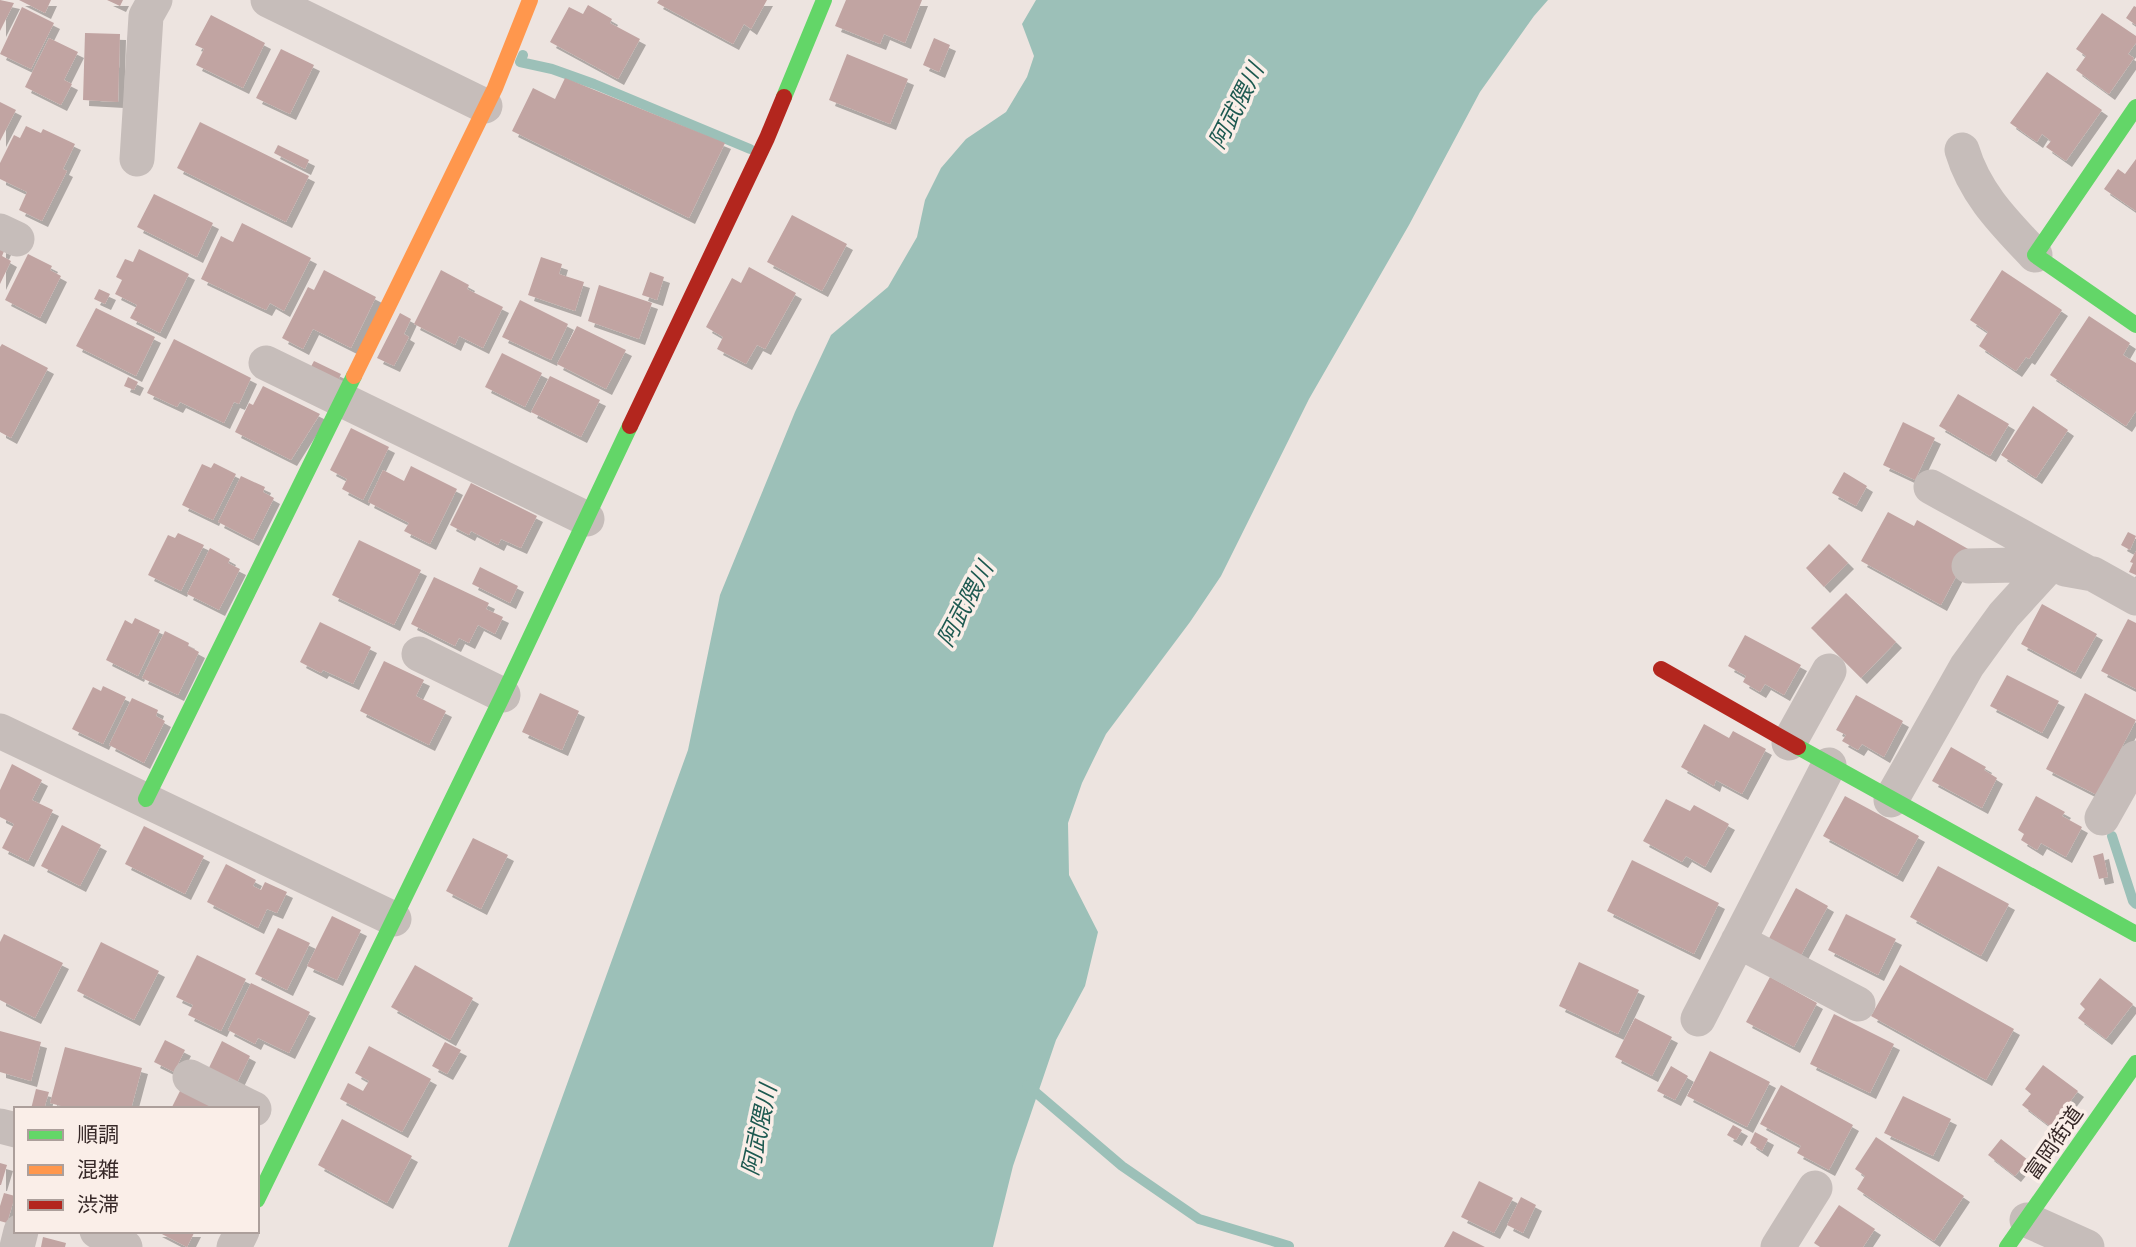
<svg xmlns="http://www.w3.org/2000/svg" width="2136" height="1247" viewBox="0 0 2136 1247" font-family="'Varela Round','Noto Sans JP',sans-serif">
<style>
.water{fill:#9cc0b8}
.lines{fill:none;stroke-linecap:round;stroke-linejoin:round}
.stream{stroke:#9cc0b8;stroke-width:10}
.building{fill:#c1a4a2;filter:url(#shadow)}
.street{stroke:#c6bdba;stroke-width:35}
.fast{stroke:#63d668;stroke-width:16}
.slow{stroke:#ff974d;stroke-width:16}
.jam{stroke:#b3261e;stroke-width:16}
.labels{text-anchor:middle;stroke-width:7;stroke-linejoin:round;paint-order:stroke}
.street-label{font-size:21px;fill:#372928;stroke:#faeee8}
.water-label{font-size:23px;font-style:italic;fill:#1d5950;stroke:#faeee8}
</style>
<defs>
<filter id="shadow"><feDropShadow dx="6" dy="6" stdDeviation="0" flood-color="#0004"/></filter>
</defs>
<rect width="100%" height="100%" fill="#ede4e0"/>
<path class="water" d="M1036,0H1548L1534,16L1480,92L1409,225L1309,399L1221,576L1190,622L1106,734L1082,783L1068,823L1069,875L1098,932L1085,986L1056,1040L1013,1166L993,1247H508L688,750L720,595L795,412L831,335L888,287L917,237L925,200L941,168L966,139L1006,112L1027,77L1034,56L1022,24Z"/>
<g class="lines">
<path class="stream" d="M523,55L520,62L552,69L594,84L750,149
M2112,836L2133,901L2136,904
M1027,1085L1122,1166L1199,1219L1289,1246"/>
</g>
<path class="building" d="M0,0L14,3L0,31Z
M19,0H51L45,13Z
M107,0H123L120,6Z
M659,0H767L751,29L744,24L733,44L657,3Z
M846,0H922L905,43L884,34L880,44L835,26Z
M588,5L612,19L610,23L640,39L618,79L550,42L569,7L583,14Z
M2134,6L2136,7V25L2126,18Z
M22,7L54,23L31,69L0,54Z
M2102,13L2136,36V43L2128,54L2134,58L2109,94L2076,70L2086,56L2076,49Z
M211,15L265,43L243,88L196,65L204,49L195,45Z
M85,33L120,34L118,102L83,100Z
M49,38L78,52L64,80L72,84L61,105L25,87Z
M934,38L950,45L939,72L923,65Z
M281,49L314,65L290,114L256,98Z
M847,54L908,79L890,124L829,100Z
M2047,72L2102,110L2066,161L2046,147L2051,141L2042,134L2037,142L2010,123Z
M565,78L725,143L689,218L512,131L533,88L555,99Z
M0,102L16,110L0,141Z
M200,122L309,176L286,222L177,168Z
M26,126L41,133L43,129L75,144L63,169L67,171L42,221L19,210L27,192L0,179V163L14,135L20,138Z
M278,145L309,160L305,169L274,153Z
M2136,159V211L2104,189L2118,169L2125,174Z
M154,194L213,223L197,257L137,227Z
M792,215L847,244L822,291L767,262Z
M242,223L311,258L284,311L270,303L266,310L201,279L221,236L233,242Z
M0,247L5,249L2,256L11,261L0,284Z
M139,249L189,274L160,333L130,318L137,305L115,294L122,280L116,277L125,259L133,262Z
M28,254L52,266L50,270L61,276L40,318L5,300Z
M541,257L562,264L559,274L584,282L575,311L528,295Z
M749,267L796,293L765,349L757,345L746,364L717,349L723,337L706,327L732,278L741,283Z
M324,270L376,297L351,348L313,329L303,349L282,338L308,287L314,290Z
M441,270L469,285L467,289L503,307L483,348L459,336L455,345L414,324Z
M2002,270L2062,310L2029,359L2026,357L2016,371L1979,346L1988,332L1970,320Z
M650,272L664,277L657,300L642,295Z
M599,285L652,303L639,339L588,321Z
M99,289L110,294L105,304L94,299Z
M520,300L568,324L551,360L502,337Z
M96,308L155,337L136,376L76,346Z
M400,313L411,319L404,334L409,337L394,366L377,358Z
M2089,316L2130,343L2123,355L2136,363V411L2126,426L2050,375Z
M577,326L626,350L606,389L557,364Z
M174,339L251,378L239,404L234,402L224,423L180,402L177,407L147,393Z
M2,344L48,368L11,438L0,432V347Z
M502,353L542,373L525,407L485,387Z
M314,361L341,374L335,387L307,374Z
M550,376L600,400L581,437L531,412Z
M128,377L138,382L134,390L124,386Z
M263,386L320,414L291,460L235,432L249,403L253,405Z
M1958,394L2009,424L1990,456L1939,426Z
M2033,406L2068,430L2036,478L2001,455Z
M1903,422L1935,438L1915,480L1883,465Z
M351,428L389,447L363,500L342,489L347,479L330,470Z
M214,463L236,474L213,520L182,505L202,464L211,468Z
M411,466L457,489L430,544L404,531L409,523L368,502L383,470L404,481Z
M1844,472L1867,486L1856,506L1832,493Z
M241,476L265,487L263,492L274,498L253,540L218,522Z
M471,483L537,516L521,548L501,539L498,545L471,531L469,535L450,525Z
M1888,512L1914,526L1917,520L1970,550L1941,605L1861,561Z
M2128,532L2136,536L2130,550L2121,545Z
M178,533L204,545L181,591L148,575L168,535L175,538Z
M359,540L421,570L394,625L332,595Z
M1829,544L1848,563L1824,587L1806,568Z
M210,548L230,559L228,563L240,569L219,610L187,594Z
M2136,551V575L2129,572L2133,563L2130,562Z
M480,567L518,586L510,603L472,584Z
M434,577L489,603L486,609L503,617L495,634L478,625L469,643L459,638L455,646L411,624Z
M1846,593L1896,642L1861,678L1811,628Z
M2042,604L2097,634L2075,673L2021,644Z
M135,618L160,630L138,676L106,660L125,620L132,624Z
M2128,619L2136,623V689L2101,671Z
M320,622L371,647L353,684L323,670L321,673L300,662Z
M165,631L189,643L188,646L199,652L178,695L142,678Z
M1745,635L1801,665L1784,695L1765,684L1760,692L1743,682L1746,676L1728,666Z
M384,661L424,680L416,696L446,711L429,745L360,711Z
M2007,675L2059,701L2042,733L1990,706Z
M103,686L126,697L103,744L72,729L93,687L101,691Z
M540,693L579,711L562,750L522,732Z
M2085,693L2136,720L2097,795L2046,769Z
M1856,695L1903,721L1884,757L1862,744L1858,750L1842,741L1846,735L1836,730Z
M132,698L158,710L156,716L165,721L144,763L109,745Z
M1704,724L1729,738L1733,731L1766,749L1742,794L1716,780L1714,786L1681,767Z
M1951,747L1986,767L1984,770L1997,778L1982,808L1932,781Z
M12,764L42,780L32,800L53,810L28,861L2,848L14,824L0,817V790Z
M1845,796L1919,836L1897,876L1823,836Z
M2036,796L2065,812L2062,816L2082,827L2066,857L2041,843L2037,850L2021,840L2024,834L2018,830Z
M1666,799L1690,811L1694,805L1729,824L1705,867L1686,856L1682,862L1643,841Z
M62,825L101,845L80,886L41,866Z
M144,826L204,856L185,894L125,864Z
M473,838L508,855L481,909L446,891Z
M2103,853L2108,877L2099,879L2093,856Z
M1632,860L1719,903L1694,954L1607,911Z
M226,864L256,880L253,886L261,890L265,882L287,892L277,913L267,909L258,928L207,902Z
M1938,866L2009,904L1981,956L1910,917Z
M1796,888L1828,906L1799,959L1767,942Z
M1846,914L1896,939L1878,975L1828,950Z
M332,916L361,930L337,980L307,966Z
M278,928L310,943L287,990L255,974Z
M4,934L63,963L35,1018L0,1000V942Z
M101,942L159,971L134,1020L77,991Z
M197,955L246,979L221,1031L188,1015L193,1005L176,997Z
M1579,962L1639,990L1618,1034L1559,1006Z
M415,965L473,998L450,1040L391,1007Z
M1900,965L2014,1029L1986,1080L1871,1016Z
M1770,977L1817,1003L1794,1047L1746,1022Z
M2100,978L2133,1004L2106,1039L2078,1018L2085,1009L2080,1004Z
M251,983L310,1012L289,1053L258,1038L255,1044L228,1030Z
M1834,1014L1894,1044L1870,1093L1810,1064Z
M1635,1018L1672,1037L1652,1076L1615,1057Z
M0,1031L41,1042L31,1081L0,1072Z
M165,1040L185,1050L174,1072L154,1062Z
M222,1041L250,1056L233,1091L204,1078Z
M445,1042L461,1050L447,1074L432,1066Z
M369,1046L431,1079L402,1132L340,1099L348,1083L363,1091L369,1081L355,1073Z
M65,1047L142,1068L131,1109H72L50,1103Z
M1710,1051L1770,1082L1747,1127L1687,1096Z
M2043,1065L2078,1091L2051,1127L2022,1105L2031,1094L2025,1089Z
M1671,1066L1688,1076L1675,1100L1657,1091Z
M1781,1085L1853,1125L1829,1170L1797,1153L1801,1146L1760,1124Z
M182,1087L224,1109H171Z
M36,1089L49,1092L44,1109H31Z
M1903,1096L1951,1119L1933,1156L1884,1133Z
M342,1119L412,1156L387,1203L318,1165Z
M1733,1125L1742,1130L1736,1140L1727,1135Z
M1755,1132L1768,1139L1762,1151L1750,1143Z
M1876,1137L1964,1196L1934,1241L1857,1189L1865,1176L1855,1169Z
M2001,1139L2028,1160L2015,1176L1988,1155Z
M0,1163L7,1165L1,1185H0Z
M1479,1181L1513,1198L1494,1233L1461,1217Z
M4,1193L15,1196L7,1223L0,1221V1206Z
M1521,1197L1536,1205L1523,1233L1507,1225Z
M1839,1205L1875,1229L1863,1247H1820L1814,1243Z
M156,1231H195L187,1247Z
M1453,1231L1485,1247H1444Z
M43,1237L66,1243L65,1247H41Z"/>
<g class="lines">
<path class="street" d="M268,0L485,106
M1962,150C1975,194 2005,223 2035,255
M137,159L146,16L155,0
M0,231L17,239
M266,363L587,519
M1931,487L2086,572
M2065,569L2093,574L2136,598
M419,654L503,695
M0,731L394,919
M1789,743L1829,671
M1891,800L1967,666L2004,615L2047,568L2016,565L1969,566
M2102,818L2136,758
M1738,941L1858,1004
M1698,1019L1829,765
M190,1077L254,1109
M0,1126L16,1130
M2027,1220L2087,1247
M97,1231L125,1247
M17,1247L21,1231
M234,1247L242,1231
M1778,1247L1815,1188"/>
<path class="fast" d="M784,97L824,0
M2136,107L2035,255L2136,325
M1798,747L2136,934
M146,799L354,376
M257,1200L503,695L630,426
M2007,1247L2136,1063"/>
<path class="slow" d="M354,376L495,88L530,0"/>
<path class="jam" d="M630,426L767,138L784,97
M1661,669L1798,747"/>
</g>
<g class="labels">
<g class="street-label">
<text transform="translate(2054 1143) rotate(-55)" y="7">富岡街道</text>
</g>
<g class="water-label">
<text transform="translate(1236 106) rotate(-63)" y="8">阿武隈川</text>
<text transform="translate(965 604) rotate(-62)" y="8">阿武隈川</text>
<text transform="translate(759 1130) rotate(-78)" y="8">阿武隈川</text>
</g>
</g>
<rect x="14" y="1107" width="245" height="126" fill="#faeee8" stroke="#ac9f9b" stroke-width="2"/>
<rect x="28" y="1130" width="35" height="10" fill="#63d668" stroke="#ac9f9b" stroke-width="2"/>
<text x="77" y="1142" font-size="21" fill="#372928">順調</text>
<rect x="28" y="1165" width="35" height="10" fill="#ff974d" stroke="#ac9f9b" stroke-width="2"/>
<text x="77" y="1177" font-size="21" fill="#372928">混雑</text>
<rect x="28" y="1200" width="35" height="10" fill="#b3261e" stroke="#ac9f9b" stroke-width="2"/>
<text x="77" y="1212" font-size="21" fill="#372928">渋滞</text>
</svg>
